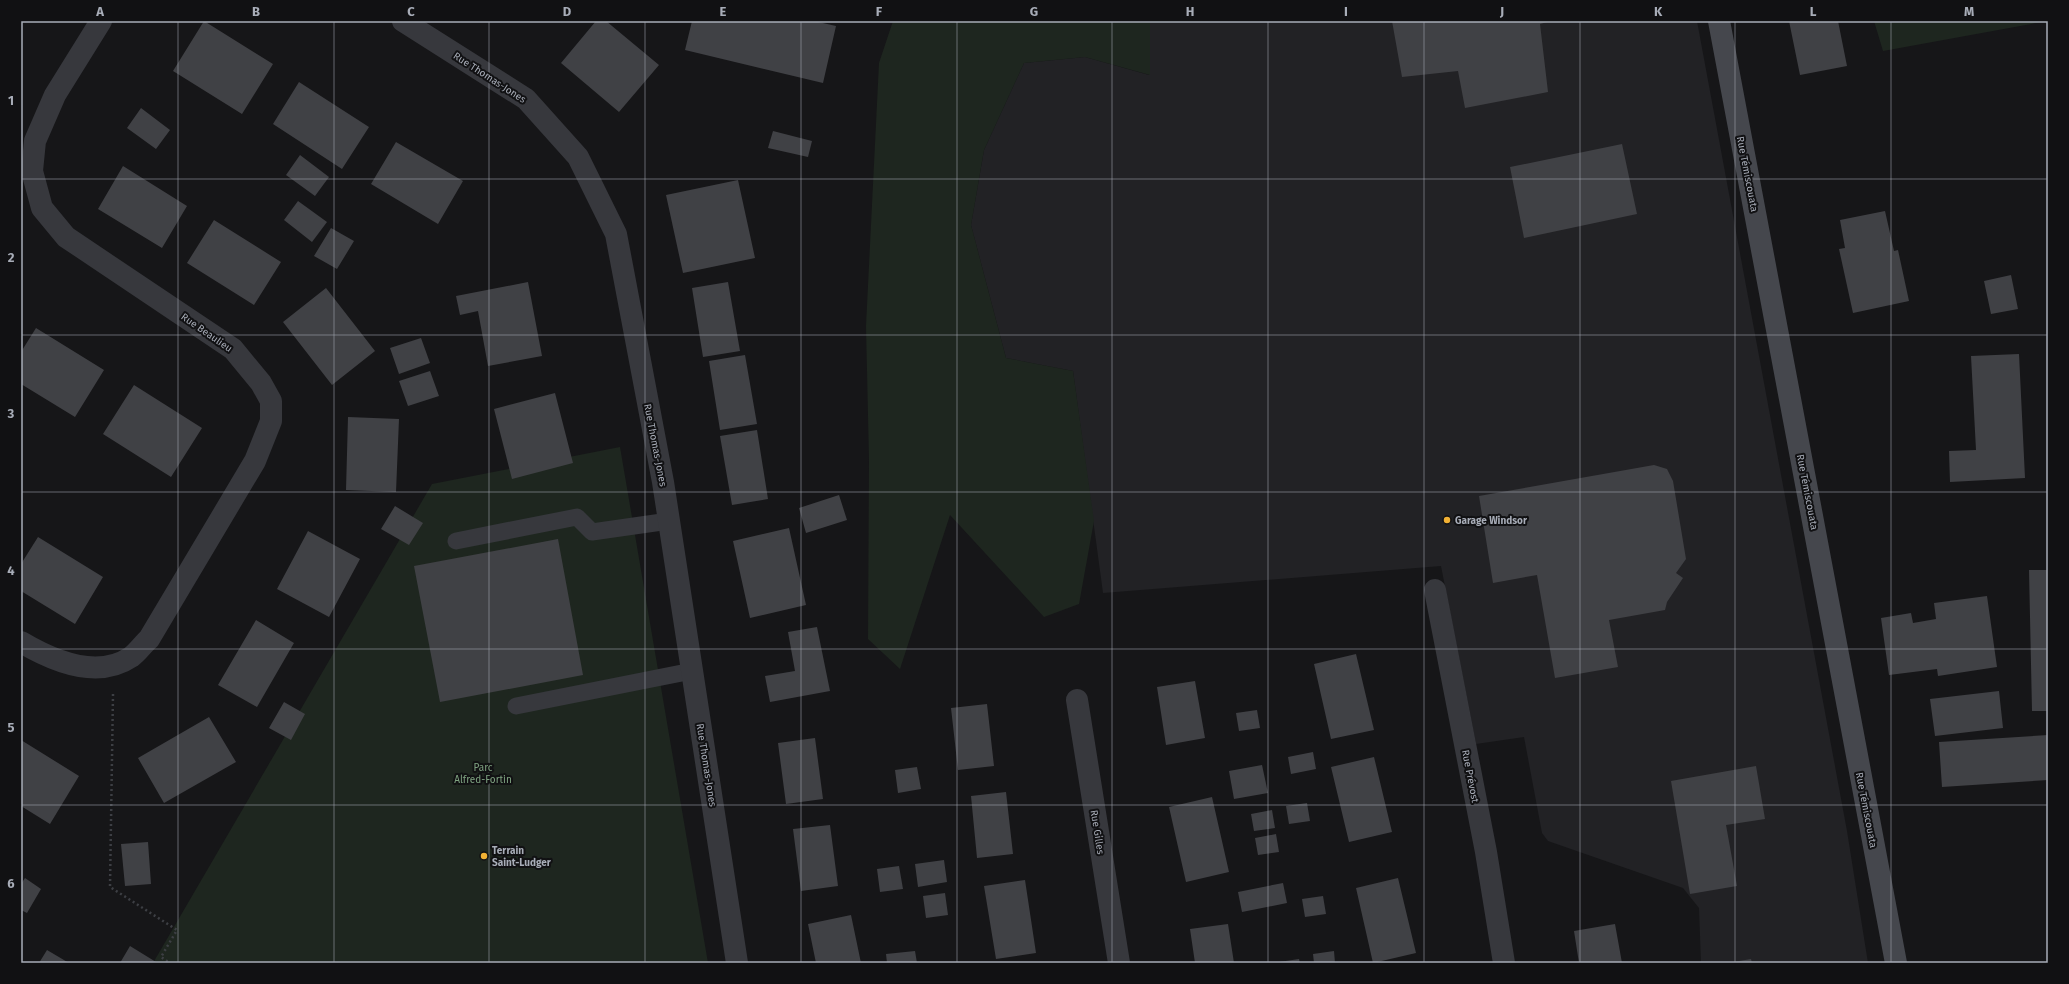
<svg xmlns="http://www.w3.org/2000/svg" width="2069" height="984" viewBox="0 0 2069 984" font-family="'Fira Sans',sans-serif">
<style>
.built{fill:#222225}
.green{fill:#1e261f}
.building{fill:#404145}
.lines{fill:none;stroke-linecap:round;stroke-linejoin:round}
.path{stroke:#3d3f44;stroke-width:2.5;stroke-dasharray:2 3;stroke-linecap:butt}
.lane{stroke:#37383d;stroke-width:17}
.street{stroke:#37383d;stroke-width:22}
.secondary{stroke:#45474d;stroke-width:22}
.grid{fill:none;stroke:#a8adb8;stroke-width:1;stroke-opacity:0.55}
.poi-dot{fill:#f2b134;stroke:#111113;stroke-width:1.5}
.labels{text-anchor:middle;stroke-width:4;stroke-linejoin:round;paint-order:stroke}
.street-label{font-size:10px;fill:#a8adb8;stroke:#111113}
.poi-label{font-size:10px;font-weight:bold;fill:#a8adb8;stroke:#111113;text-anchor:start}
.park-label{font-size:10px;fill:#7fa381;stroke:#111113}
.neatline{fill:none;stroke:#a8adb8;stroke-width:1.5}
.grid-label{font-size:13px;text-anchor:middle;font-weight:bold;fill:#a8adb8}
</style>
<rect width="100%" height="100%" fill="#161618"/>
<path class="built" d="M1150,21H1697L1847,831L1868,963H1701L1699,908L1683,888L1548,841L1542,833L1524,737L1476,744L1441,566L1103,593L1073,371L1006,358L971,225L984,150L1024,63L1085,57L1149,75Z"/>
<path class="green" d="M893,21H1150V75L1085,57L1024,63L984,150L971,225L1006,358L1073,371L1094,521L1079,604L1044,617L950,515L900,669L868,639L869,460L866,326L879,63Z
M1874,21H2047L1883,51Z
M620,447L708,963H153L432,484Z"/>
<path class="building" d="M204,21L273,64L242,114L173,71Z
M596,21H606L659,65L619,112L561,63Z
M692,21H814L836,26L823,83L685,50Z
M1392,21H1551L1540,24L1548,92L1465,108L1458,71L1402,77Z
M1789,21H1838L1847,66L1800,75Z
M299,82L369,127L342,169L273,124Z
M141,108L170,130L156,149L127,128Z
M773,131L812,141L808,157L768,148Z
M396,142L463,181L438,224L371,184Z
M1622,144L1637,214L1524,238L1510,167Z
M300,155L329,177L315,196L286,175Z
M123,166L187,206L162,248L98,209Z
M738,180L755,258L683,273L666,195Z
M298,201L327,222L312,242L284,220Z
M1885,211L1894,251L1898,250L1909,301L1853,313L1839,249L1845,248L1840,220Z
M214,220L281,262L254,305L187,263Z
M331,228L354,241L337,269L314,256Z
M2011,275L2018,309L1991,314L1984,281Z
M528,282L542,356L488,366L478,311L460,315L456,296Z
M728,282L740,351L703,357L692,288Z
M326,288L375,351L332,385L283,322Z
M36,328L104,370L75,417L21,384V352Z
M421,338L430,363L399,374L390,348Z
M2019,354L2025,478L1950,482L1949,451L1976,450L1971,356Z
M745,355L757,424L720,430L709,361Z
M430,371L439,396L408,406L399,381Z
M134,385L202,428L171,477L103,434Z
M555,393L573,463L512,479L494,409Z
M348,417L399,419L396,492L346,490Z
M757,430L768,499L732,505L720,436Z
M1654,465L1667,469L1673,481L1686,559L1676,573L1683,578L1667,602L1665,610L1609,620L1618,667L1555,678L1537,575L1493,583L1479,496Z
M839,495L847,520L806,533L799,508Z
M395,506L423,523L409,545L381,529Z
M789,528L806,605L750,618L733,541Z
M308,531L360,559L329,617L277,589Z
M38,537L103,577L75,624L21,591V564Z
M558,539L583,675L440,702L414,566Z
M2029,570H2048V711H2032Z
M1987,596L1997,667L1938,676L1937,669L1889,675L1881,618L1911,613L1913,623L1936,619L1934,603Z
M256,620L294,643L257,707L218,685Z
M817,627L830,691L770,702L765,676L795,671L788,632Z
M1356,654L1374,730L1331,739L1314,664Z
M1195,681L1205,738L1166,745L1157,687Z
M1999,691L2003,728L1935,736L1930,699Z
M284,702L305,714L291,740L269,728Z
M987,704L994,766L958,770L951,708Z
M1257,710L1260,728L1239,731L1236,713Z
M209,717L236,762L164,803L138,758Z
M2048,735V780L1942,787L1939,742Z
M815,738L823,799L786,804L778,743Z
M21,740L79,776L50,824L21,806Z
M1313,752L1316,769L1291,774L1288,757Z
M1374,757L1392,832L1349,842L1331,767Z
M1262,765L1268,793L1234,799L1229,771Z
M1756,766L1765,819L1726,825L1737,886L1690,894L1671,781Z
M917,767L921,789L898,793L895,770Z
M1006,792L1013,854L977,858L971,796Z
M1212,797L1229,872L1186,882L1169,807Z
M1307,803L1310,821L1289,824L1286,806Z
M1272,810L1275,828L1254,831L1251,814Z
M830,825L838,886L801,891L793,829Z
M1276,834L1279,852L1258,855L1255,838Z
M148,842L151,884L125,886L121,844Z
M944,860L947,882L918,887L915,864Z
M899,866L903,889L880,892L877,869Z
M25,878L41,889L27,913L21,910V884Z
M1398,878L1416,953L1373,963L1356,888Z
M1025,880L1036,953L996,959L984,886Z
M1283,883L1287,903L1242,912L1238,892Z
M945,893L948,915L926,918L923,896Z
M1323,896L1326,914L1305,917L1302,899Z
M851,915L861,963H816L808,924Z
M1228,924L1234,963H1195L1190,929Z
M1615,924L1622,963H1579L1574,931Z
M130,946L156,962L155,963H120Z
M47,950L69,963H39Z
M915,951L917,963H887L886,954Z
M1334,951L1335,963H1314L1313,954Z
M1299,959L1300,963H1279V962Z
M1751,959L1752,963H1733V962Z"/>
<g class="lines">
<path class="path" d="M113,694L110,887L177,930L161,957L170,963"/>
<path class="lane" d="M456,541L577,517L592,532L669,521
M516,706L692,671"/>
<path class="street" d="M403,21L526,99L578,157L616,234L663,482L737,963
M1435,590L1486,852L1504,963
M21,642C53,661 97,680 131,657C138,652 143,644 149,639L255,461L271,421V401L261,383L233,349L66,237L42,208L32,171L35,141L55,95L101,21
M1077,700L1119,963"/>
<path class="secondary" d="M1719,21L1896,963"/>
</g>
<path class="grid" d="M178,21V963M334,21V963M489,21V963M645,21V963M801,21V963M957,21V963M1112,21V963M1268,21V963M1424,21V963M1580,21V963M1735,21V963M1891,21V963M21,179H2048M21,335H2048M21,492H2048M21,649H2048M21,805H2048"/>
<g class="poi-dot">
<circle cx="1447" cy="520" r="4"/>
<circle cx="484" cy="856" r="4"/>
</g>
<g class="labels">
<g class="street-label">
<text transform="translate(490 77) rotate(33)" y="4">Rue Thomas-Jones</text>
<text transform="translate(1748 174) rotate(79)" y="4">Rue Témiscouata</text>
<text transform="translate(207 332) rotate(35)" y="4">Rue Beaulieu</text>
<text transform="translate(656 445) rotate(79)" y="4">Rue Thomas-Jones</text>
<text transform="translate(1808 492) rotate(79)" y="4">Rue Témiscouata</text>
<text transform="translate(707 765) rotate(81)" y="4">Rue Thomas-Jones</text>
<text transform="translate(1471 776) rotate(79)" y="4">Rue Prévost</text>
<text transform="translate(1867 810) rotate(79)" y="4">Rue Témiscouata</text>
<text transform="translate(1098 832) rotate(81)" y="4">Rue Gilles</text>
</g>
<g class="poi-label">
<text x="1455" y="524">Garage Windsor</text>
<text x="492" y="854">Terrain<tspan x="492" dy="12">Saint-Ludger</tspan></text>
</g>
<g class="park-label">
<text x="483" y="771">Parc<tspan x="483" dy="12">Alfred-Fortin</tspan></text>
</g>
</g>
<rect width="2069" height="984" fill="none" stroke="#111113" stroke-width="44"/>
<rect x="22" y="22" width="2025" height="940" class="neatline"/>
<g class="grid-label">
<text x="100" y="16">A</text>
<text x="256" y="16">B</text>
<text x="411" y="16">C</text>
<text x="567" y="16">D</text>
<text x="723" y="16">E</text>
<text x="879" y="16">F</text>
<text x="1034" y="16">G</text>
<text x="1190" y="16">H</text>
<text x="1346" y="16">I</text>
<text x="1502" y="16">J</text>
<text x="1658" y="16">K</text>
<text x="1813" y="16">L</text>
<text x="1969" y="16">M</text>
<text x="11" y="105">1</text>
<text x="11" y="262">2</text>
<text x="11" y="418">3</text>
<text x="11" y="575">4</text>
<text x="11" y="732">5</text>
<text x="11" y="888">6</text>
</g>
</svg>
